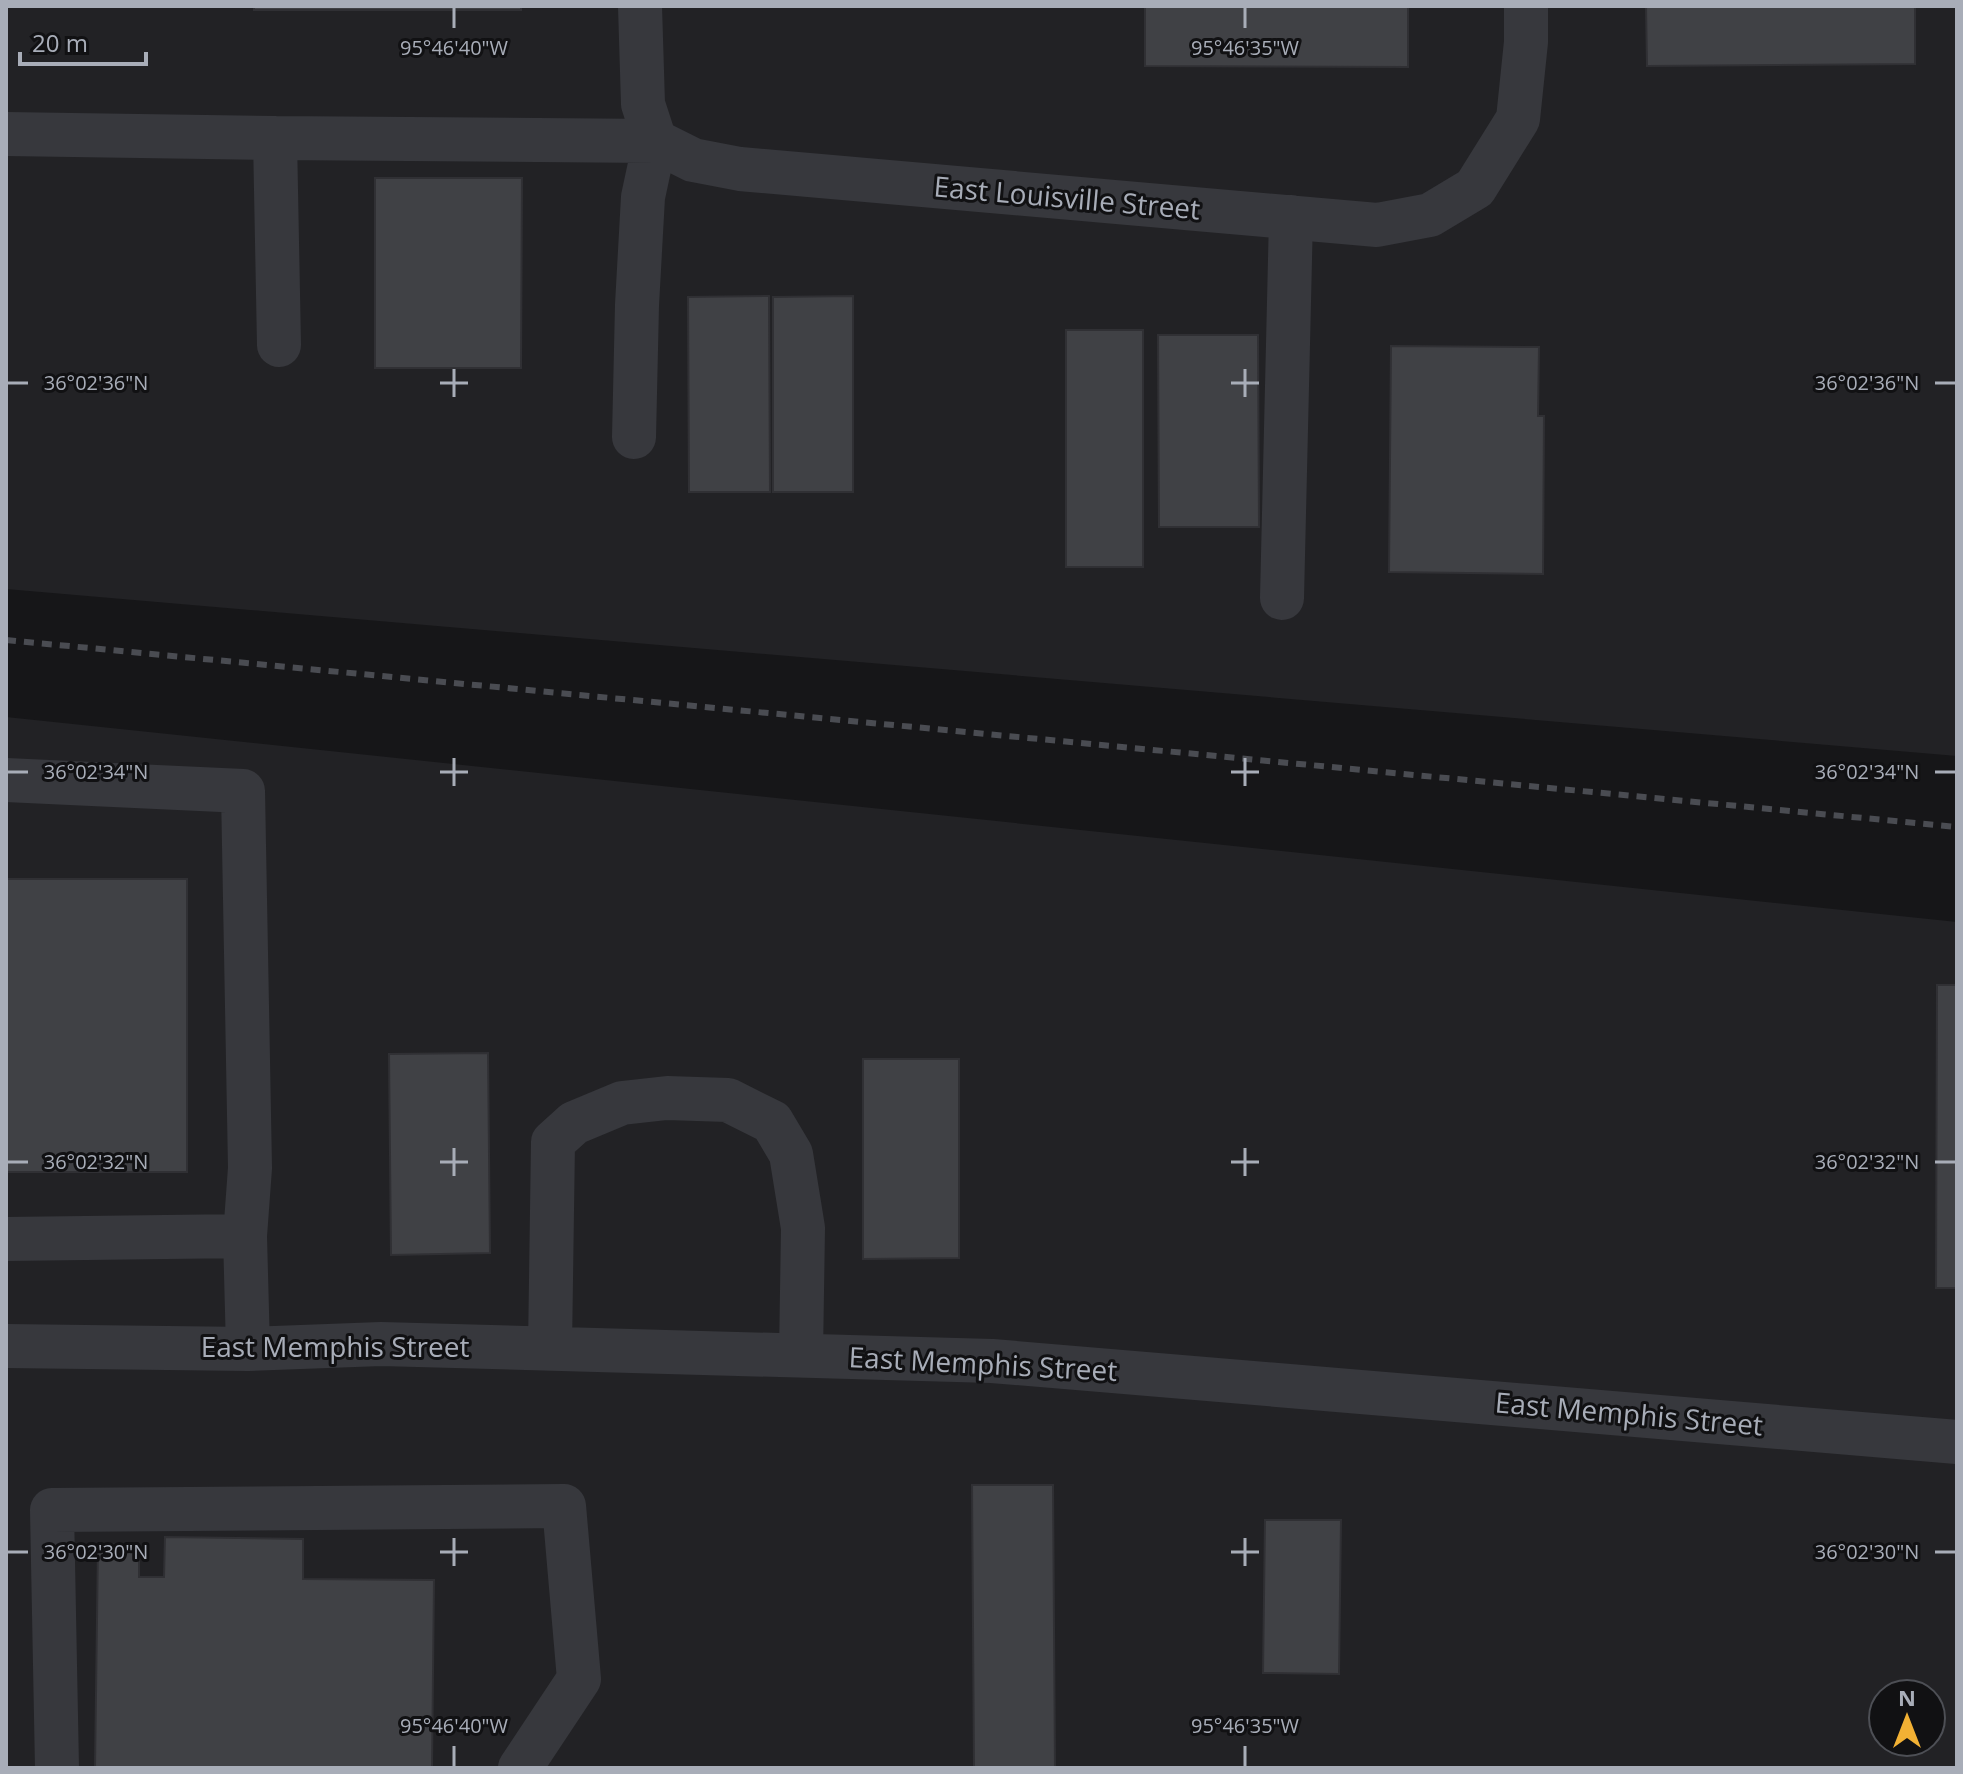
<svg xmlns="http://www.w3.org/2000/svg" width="1963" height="1774" viewBox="0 0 1963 1774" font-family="'Open Sans',sans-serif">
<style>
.built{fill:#222225;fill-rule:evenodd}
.building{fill:#404145;stroke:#303034;stroke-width:2}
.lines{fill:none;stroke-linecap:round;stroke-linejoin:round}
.minor{stroke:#37383d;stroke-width:44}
.rail{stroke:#4a4c52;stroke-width:6;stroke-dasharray:10 8;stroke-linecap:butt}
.ticks{fill:none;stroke:#a8adb8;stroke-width:3}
.labels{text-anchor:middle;stroke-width:6;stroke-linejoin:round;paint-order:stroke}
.street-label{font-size:28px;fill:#a8adb8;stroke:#111113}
.ticks-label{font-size:20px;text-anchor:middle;fill:#a8adb8;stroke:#111113;stroke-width:6;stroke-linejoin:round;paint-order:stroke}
</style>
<rect width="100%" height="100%" fill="#161618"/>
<path class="built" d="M6,6H1957V756L6,589Z
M6,717L1957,922V1768H6ZM1883,1694H1931V1742H1883Z"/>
<path class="building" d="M254,6H521V10H254Z
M1145,6H1408V67L1145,66Z
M1646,6H1915V64L1647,66Z
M375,178H522L521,368H375Z
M769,296L770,492H689L688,297Z
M853,296V492H773V297Z
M1066,330H1143V567H1066Z
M1158,335H1258L1259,527H1159Z
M1391,346L1539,347L1538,416H1544L1543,574L1389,572Z
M6,879H187V1172H6Z
M1937,985H1957V1288H1936Z
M488,1053L490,1253L391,1255L389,1054Z
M863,1059H959V1258L863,1259Z
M972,1485H1053L1055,1768H974Z
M1265,1520H1341L1339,1674L1263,1673Z
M165,1537L303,1539V1579L434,1580L432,1768H95L98,1544L139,1545V1577H164Z"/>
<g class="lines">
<path class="minor" d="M6,134L275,138
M279,345L275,138L655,141L693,160L740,169L1377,225L1430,215L1475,188L1518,119L1526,42V6
M634,437L637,305L643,197L655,141L643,104L640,6
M1282,598L1291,217
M6,780L243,791L250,1168L245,1236L248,1349
M6,1239L245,1236
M6,1346L248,1349L381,1344L992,1361L1957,1442
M550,1348L553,1142L574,1123L622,1103L667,1098L728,1100L772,1122L791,1154L803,1228L801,1355
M57,1768L52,1510L564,1506L579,1679L520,1768"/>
<path class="rail" d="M6,640L1957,827"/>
</g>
<path class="ticks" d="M454,8V28M1245,8V28M454,369V397M1245,369V397M8,383H28M440,383H468M1231,383H1259M1935,383H1955M454,758V786M1245,758V786M8,772H28M440,772H468M1231,772H1259M1935,772H1955M454,1148V1176M1245,1148V1176M8,1162H28M440,1162H468M1231,1162H1259M1935,1162H1955M454,1538V1566M1245,1538V1566M8,1552H28M440,1552H468M1231,1552H1259M1935,1552H1955M454,1746V1766M1245,1746V1766"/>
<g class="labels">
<g class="street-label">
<text transform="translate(1067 198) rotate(5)" y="10">East Louisville Street</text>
<text x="335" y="1357">East Memphis Street</text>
<text transform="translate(983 1364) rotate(3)" y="10">East Memphis Street</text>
<text transform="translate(1629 1414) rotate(5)" y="10">East Memphis Street</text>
</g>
</g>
<g class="ticks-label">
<text x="454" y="55">95°46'40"W</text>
<text x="1245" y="55">95°46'35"W</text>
<text x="96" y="390">36°02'36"N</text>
<text x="1867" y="390">36°02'36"N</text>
<text x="96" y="779">36°02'34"N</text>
<text x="1867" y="779">36°02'34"N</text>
<text x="96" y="1169">36°02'32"N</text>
<text x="1867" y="1169">36°02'32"N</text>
<text x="96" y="1559">36°02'30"N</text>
<text x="1867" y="1559">36°02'30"N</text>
<text x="454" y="1733">95°46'40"W</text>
<text x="1245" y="1733">95°46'35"W</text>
</g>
<rect width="1963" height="1774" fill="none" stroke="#a8adb8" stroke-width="16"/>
<g transform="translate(1907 1718)"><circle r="38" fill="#111113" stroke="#4d4f55" stroke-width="2"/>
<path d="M0-6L14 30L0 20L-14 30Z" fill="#f2b134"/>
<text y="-12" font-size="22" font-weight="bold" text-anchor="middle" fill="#a8adb8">N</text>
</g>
<path d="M20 52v12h126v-12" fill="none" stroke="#a8adb8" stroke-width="4"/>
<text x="32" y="52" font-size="24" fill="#a8adb8" stroke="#111113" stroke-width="6" paint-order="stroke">20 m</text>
</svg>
